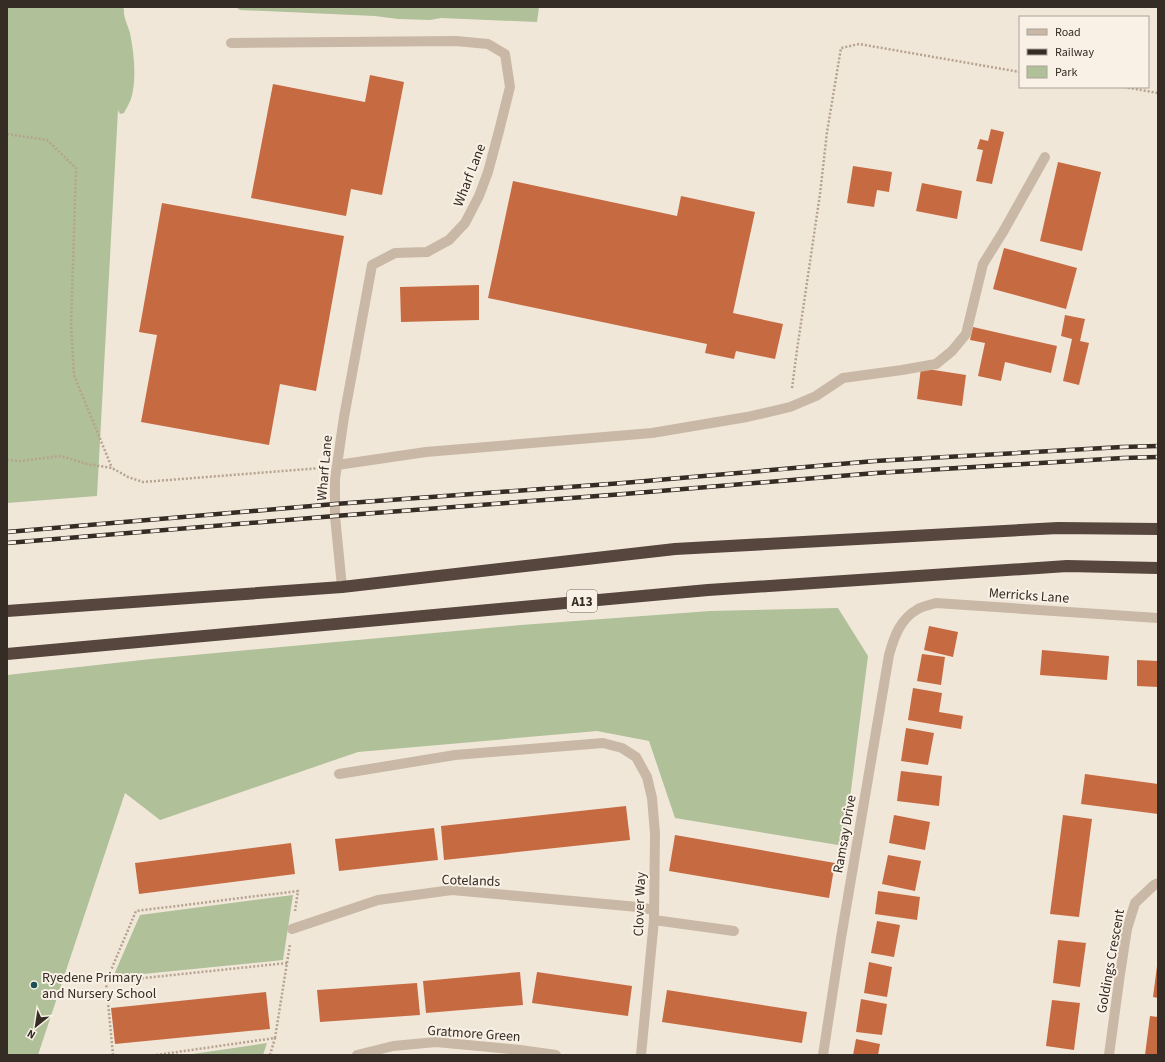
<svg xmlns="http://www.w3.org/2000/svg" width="1165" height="1062" viewBox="0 0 1165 1062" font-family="'Source Sans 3',sans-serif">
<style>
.green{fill:#b0c099}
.building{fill:#c66a42}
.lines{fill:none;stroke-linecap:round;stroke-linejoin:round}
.path{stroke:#b5a28f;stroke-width:2.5;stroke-dasharray:2 2;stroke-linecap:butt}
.lane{stroke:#c9b8a5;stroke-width:10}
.street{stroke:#c9b8a5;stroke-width:10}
.highway{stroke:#56463d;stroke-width:12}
.rail-casing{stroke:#352c26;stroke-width:4.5}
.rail{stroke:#f9f1e5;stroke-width:3;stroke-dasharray:9;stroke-linecap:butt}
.poi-dot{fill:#1c4e56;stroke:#f9f1e5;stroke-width:1.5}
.labels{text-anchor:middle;stroke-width:4;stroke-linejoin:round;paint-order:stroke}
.shield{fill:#f9f1e5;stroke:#70675f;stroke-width:1}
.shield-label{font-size:13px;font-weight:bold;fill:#352c26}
.street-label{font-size:14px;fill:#352c26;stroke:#f9f1e5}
.poi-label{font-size:14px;fill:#352c26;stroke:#f9f1e5;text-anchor:start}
</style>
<rect width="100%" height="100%" fill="#f1e7d9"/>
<path class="green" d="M7,7H122L124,9C123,17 128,25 130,33C134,53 137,79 131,99C129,104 126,109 124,113L120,114L118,110L97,496L7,503Z
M236,7H539L537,22L441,18L430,20L398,19L375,16L240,10Z
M838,608L868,656L844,846L675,818L649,741L597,731L358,752L160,820L125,793L38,1055H7V675L151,659L521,625L710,611Z
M293,895L283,960L113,977L140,915Z
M267,1043L263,1055H186Z"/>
<path class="building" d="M370,75L404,82L382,195L351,189L346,216L251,198L273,84L365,102Z
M991,129L1004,132L992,184L976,181L983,150L977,149L980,139L988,141Z
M1058,162L1101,172L1082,251L1040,241Z
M853,166L892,172L889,192L877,190L874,207L847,203Z
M513,181L677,216L681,196L755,212L733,313L783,324L775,359L736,351L734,359L705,353L707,344L488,298Z
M922,183L962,191L957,219L916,211Z
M162,203L344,236L316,391L280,384L269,445L141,422L157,335L139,332Z
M1004,248L1077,268L1066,309L993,289Z
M479,285V320L401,322L400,287Z
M1065,315L1085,319L1080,341L1089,343L1079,385L1063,381L1072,339L1061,336Z
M973,327L1057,346L1051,373L1005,362L1001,381L978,376L985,343L970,340Z
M921,368L966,375L962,406L917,399Z
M929,626L958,632L953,657L924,650Z
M1042,650L1109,656L1107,680L1040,675Z
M922,654L945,657L941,685L917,681Z
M1137,660L1158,661V687L1137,686Z
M913,688L942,693L939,712L963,716L961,729L908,720Z
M906,728L934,733L928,765L901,761Z
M901,771L942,776L939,806L897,801Z
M1085,774L1158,784V814L1081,804Z
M626,806L630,840L444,860L441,826Z
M894,815L930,822L925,850L889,843Z
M1063,815L1092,819L1079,917L1050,914Z
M434,828L438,860L339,871L335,839Z
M675,835L835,863L829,898L669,871Z
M291,843L295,874L139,894L135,863Z
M888,855L921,861L915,891L882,884Z
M878,891L920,897L917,920L875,914Z
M877,921L900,925L894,957L871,953Z
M1058,940L1086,943L1080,987L1053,983Z
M869,962L892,967L887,997L864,993Z
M1157,966H1158V998L1153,997Z
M520,972L523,1005L426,1013L423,981Z
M537,972L632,986L628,1016L532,1003Z
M417,983L420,1015L320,1022L317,990Z
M667,990L807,1012L802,1043L662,1022Z
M266,992L270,1029L115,1044L111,1008Z
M861,999L887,1004L882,1035L856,1032Z
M1052,1000L1080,1003L1074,1050L1046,1046Z
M1150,1016L1158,1017V1055H1145Z
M856,1039L880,1044L878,1055H853Z"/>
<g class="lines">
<path class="path" d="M1124,87L1158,93
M7,134L47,140L76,168L71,326L74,375L112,468
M792,388L797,350L820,194L827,132L841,48L859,44L1020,72
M7,460L20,461L61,456L87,464L112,468L128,477L143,482L321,468
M106,982L287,963
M275,1038L290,944
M113,1055L106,982L136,911L298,891L295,911
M156,1055L275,1038L270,1055"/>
<path class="lane" d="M231,43L456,41L488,44L505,54L510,87L499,131L488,172L479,196L465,223L449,240L427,252L395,253L372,265L344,417L335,479V516L342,587
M337,465L426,452L652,433L747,417L790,407L816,396L843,378L902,370L936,364L952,351L966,334L983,264L1003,232L1045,157"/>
<path class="street" d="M339,774L455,755L603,743L622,748L636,757L647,777L652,798L655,833L654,920L641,1055
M654,920L734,931
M292,929L378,900L452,890L638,907L654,910
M357,1055L393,1046L436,1042L520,1050L556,1055
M823,1055L841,938L889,655C894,637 900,619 918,609C923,606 930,605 936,603L1158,618
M1109,1055L1120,974L1127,929L1135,903L1154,885L1158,883"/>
<path class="highway" d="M7,611L342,587L675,549L1058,528L1158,529
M7,654L708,590L1067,566L1158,568"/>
<g class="rail-casing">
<path id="rail" d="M7,532L335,504L623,483L875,461L1122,447L1158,446
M7,543L335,516L624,494L876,473L1123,458L1158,457"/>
</g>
<use href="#rail" class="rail"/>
</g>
<circle class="poi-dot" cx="34" cy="985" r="4"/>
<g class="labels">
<rect class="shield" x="567" y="590" width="30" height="22" rx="3"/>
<g class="shield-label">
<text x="582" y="606">A13</text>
</g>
<g class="street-label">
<text transform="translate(469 175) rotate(-69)" y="5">Wharf Lane</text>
<text transform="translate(324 468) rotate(-85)" y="5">Wharf Lane</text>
<text transform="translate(1029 595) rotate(4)" y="5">Merricks Lane</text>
<text transform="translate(844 834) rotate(-80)" y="5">Ramsay Drive</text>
<text transform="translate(471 880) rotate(2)" y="5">Cotelands</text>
<text transform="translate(639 904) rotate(-88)" y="5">Clover Way</text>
<text transform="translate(1110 961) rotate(-80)" y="5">Goldings Crescent</text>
<text transform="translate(474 1033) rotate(4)" y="5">Gratmore Green</text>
</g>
<g class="poi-label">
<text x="42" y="982">Ryedene Primary<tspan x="42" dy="16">and Nursery School</tspan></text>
</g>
</g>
<rect width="1165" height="1062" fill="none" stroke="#352c26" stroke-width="16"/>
<rect x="1019" y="16" width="130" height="72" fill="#f9f1e5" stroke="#aba299"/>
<rect x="1027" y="29" width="20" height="6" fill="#c9b8a5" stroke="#aba299"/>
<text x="1055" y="36" font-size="12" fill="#352c26">Road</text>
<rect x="1027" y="49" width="20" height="6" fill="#352c26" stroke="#aba299"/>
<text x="1055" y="56" font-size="12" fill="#352c26">Railway</text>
<rect x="1027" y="66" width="20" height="12" fill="#b0c099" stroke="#aba299"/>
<text x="1055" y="76" font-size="12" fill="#352c26">Park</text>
<g transform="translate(36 1026) rotate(210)" stroke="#f9f1e5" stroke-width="3" paint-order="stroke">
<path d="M0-3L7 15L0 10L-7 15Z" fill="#352c26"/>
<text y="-6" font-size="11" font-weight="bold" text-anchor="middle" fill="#352c26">N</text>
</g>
</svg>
